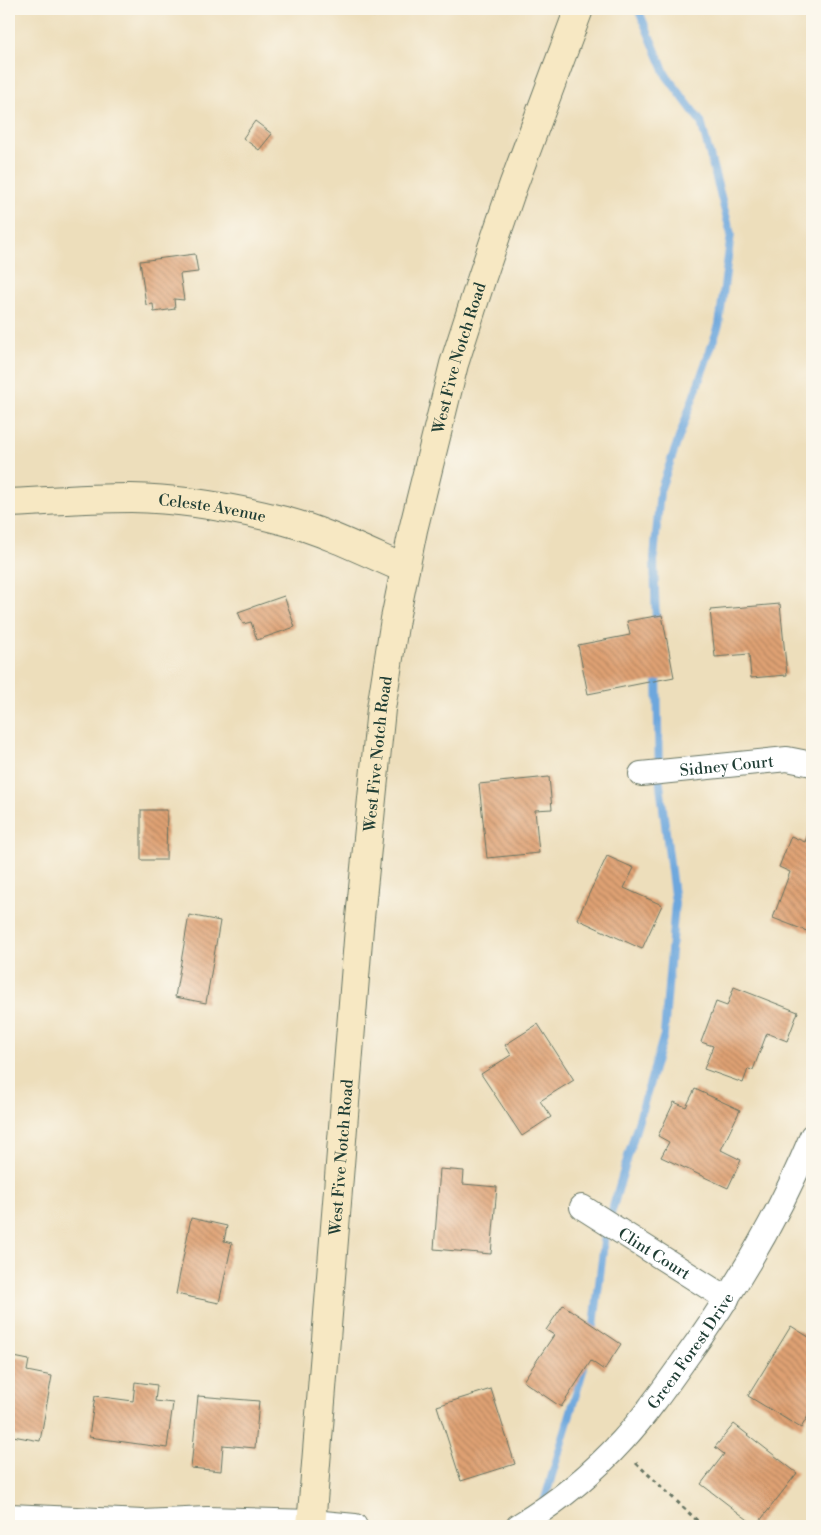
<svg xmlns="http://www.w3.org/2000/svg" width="821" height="1535" viewBox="0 0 821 1535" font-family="'Libre Bodoni',serif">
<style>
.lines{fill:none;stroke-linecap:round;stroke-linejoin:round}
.stream{stroke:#6da7dd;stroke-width:8}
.building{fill:url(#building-back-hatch)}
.street-casing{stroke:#677563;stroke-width:26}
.secondary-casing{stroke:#677563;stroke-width:30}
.path{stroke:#677563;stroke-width:3;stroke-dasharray:4 4;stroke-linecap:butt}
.street{stroke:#fff;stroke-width:24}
.secondary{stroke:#f7e8c3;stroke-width:28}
.labels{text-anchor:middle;stroke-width:5;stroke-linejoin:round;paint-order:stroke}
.street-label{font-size:16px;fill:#1f3d34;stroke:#fbf7ec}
</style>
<defs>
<pattern id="building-back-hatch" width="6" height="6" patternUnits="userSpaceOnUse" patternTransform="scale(1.25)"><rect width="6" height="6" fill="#dfa173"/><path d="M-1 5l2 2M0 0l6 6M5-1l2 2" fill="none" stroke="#b4845f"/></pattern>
</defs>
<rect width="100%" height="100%" fill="#fbf7ec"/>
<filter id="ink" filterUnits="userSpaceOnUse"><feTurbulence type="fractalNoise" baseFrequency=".02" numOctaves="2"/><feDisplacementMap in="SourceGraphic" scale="10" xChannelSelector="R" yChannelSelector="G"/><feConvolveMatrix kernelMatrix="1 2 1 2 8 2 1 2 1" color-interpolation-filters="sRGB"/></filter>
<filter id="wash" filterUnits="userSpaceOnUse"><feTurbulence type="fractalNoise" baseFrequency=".0096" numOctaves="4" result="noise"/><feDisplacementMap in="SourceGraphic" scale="20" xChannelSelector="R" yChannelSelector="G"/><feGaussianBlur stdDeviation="1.12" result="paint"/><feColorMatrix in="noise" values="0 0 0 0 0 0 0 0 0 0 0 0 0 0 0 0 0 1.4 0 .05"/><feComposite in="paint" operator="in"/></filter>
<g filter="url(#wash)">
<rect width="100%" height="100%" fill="#eddebb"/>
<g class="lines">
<path class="stream" d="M638,9L666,75L701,122L731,234L719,325L660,491L654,558L656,625
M593,1334L605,1234L664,1035L675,903L659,777L657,671
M544,1502L584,1367"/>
</g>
<g id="blocks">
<path class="building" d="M362,9H380L374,17Z
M255,121L272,134L259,150L243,138Z
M195,254L198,272L180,274L184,300L174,299L175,309L154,312L153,304L146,305L140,261Z
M284,596L295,627L257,640L251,622L243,624L238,612Z
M780,604L787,675L751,678L749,654L715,657L710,610Z
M662,615L674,677L588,694L578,645L630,635L627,621Z
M549,777L552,809L535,810L539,853L487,858L479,784Z
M141,810H167L166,860H141Z
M809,831L812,832V933L773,918L790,872L779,867L791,836L805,842Z
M607,856L634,868L624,888L662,905L642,949L577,919Z
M189,915L220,921L206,1003L175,997Z
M734,987L798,1012L787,1041L767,1033L753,1070L748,1069L743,1083L704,1069L713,1046L701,1042L716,1002L727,1006Z
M538,1024L574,1080L540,1101L551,1117L522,1136L481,1074L511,1055L505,1045Z
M695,1089L740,1110L721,1150L741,1160L728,1188L661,1157L669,1142L658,1136L674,1102L686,1107Z
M440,1169L464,1171L463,1184L497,1187L491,1254L434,1249Z
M191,1218L227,1226L224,1241L232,1243L219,1303L176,1294Z
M563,1305L621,1344L604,1370L591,1361L561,1407L523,1381L554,1335L546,1330Z
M791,1326L812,1339V1409L801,1428L748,1396Z
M9,1356L29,1360L27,1371L52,1376L40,1441L13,1436V1438H9Z
M135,1382L157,1385L155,1401L173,1403L167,1448L89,1437L95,1396L133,1401Z
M491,1389L515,1464L461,1481L437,1406Z
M198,1396L259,1401L255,1448L223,1445L221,1471L191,1468Z
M734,1424L797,1473L756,1526L701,1484L724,1454L715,1447Z"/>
</g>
</g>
<g filter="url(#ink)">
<use href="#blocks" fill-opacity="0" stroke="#677563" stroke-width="1"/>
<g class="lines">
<g class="street-casing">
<g id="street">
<path id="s1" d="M641,774L787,759L812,764"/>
<path id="s2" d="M582,1207L727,1299"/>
<path d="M9,1516L143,1522L207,1519L312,1522L355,1526"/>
<path id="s3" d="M518,1526C556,1503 593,1473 623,1440C645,1416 664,1389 683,1362C734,1292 779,1216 812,1136"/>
</g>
</g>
<g class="secondary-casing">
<g id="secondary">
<path id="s4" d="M9,503C49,501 90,498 131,498C182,499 235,508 285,521C326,532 366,552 405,569"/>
<path id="s5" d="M311,1526L359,928L381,709L395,619L413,530L454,364L482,277L513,186L579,9"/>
</g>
</g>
<path class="path" d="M636,1463L703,1526"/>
<use href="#street" class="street"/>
<use href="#secondary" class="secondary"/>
</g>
</g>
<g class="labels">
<g class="street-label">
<text dy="6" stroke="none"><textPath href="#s5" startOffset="1180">West Five Notch Road</textPath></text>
<text dy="6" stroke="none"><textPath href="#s4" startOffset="204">Celeste Avenue</textPath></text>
<text dy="6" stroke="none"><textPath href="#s5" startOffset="775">West Five Notch Road</textPath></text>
<text dy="6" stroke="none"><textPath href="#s1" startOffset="86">Sidney Court</textPath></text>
<text dy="6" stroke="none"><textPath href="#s5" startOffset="370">West Five Notch Road</textPath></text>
<text dy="6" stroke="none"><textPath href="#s2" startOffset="86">Clint Court</textPath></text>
<text dy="6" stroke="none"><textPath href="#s3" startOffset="248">Green Forest Drive</textPath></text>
</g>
</g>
<rect width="821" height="1535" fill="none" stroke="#fbf7ec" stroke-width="30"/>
</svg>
